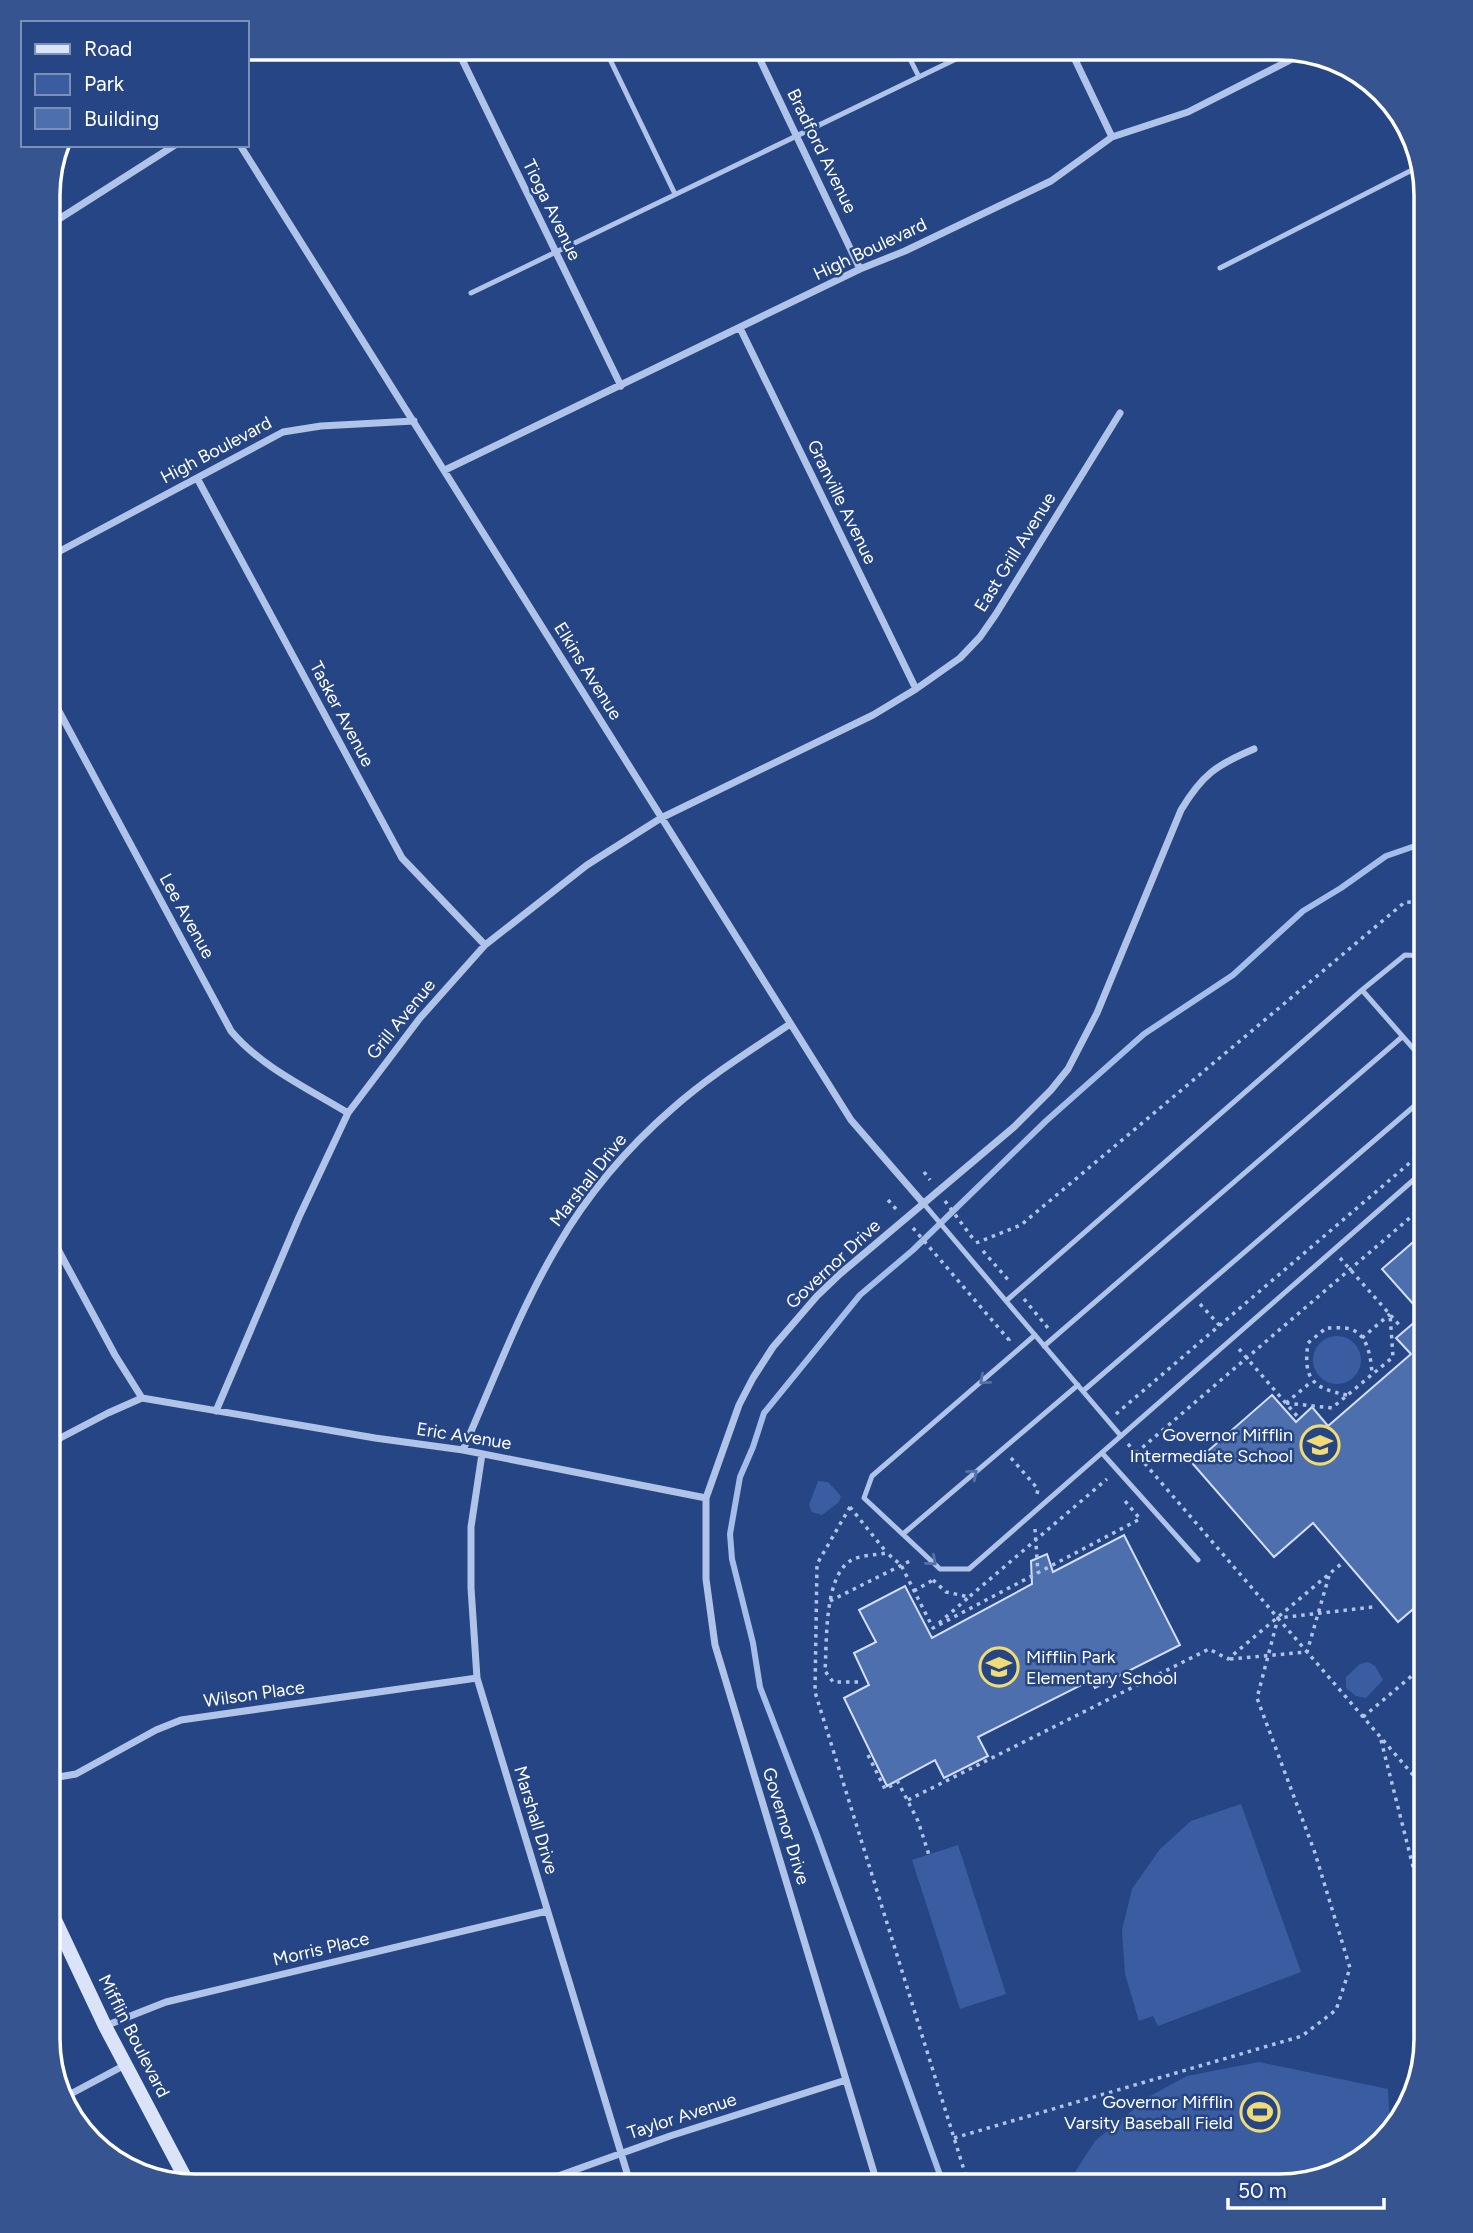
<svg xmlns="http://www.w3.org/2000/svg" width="1473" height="2233" viewBox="0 0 1473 2233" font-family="Figtree,sans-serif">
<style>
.green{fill:#3a5da2}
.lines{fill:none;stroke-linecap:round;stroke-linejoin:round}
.stream{stroke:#a4bde9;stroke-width:6}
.building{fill:#4e6fad;stroke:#d3dff6;stroke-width:2}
.path{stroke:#b0c3e8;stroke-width:3.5;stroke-dasharray:3.5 5;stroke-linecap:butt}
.lane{stroke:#b0c3e8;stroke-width:5}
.street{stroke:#b0c3e8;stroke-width:7}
.secondary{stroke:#dae3f7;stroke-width:14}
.oneway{stroke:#5671a8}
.labels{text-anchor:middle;stroke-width:5;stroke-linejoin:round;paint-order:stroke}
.street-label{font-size:18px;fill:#fff;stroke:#254585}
.poi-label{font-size:18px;fill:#fff;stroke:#254585;text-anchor:end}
.rim{fill:none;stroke:#fff;stroke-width:3.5}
</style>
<rect width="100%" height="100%" fill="#254585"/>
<path class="green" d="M1313 1360a24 24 0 1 1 48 0a24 24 0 1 1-48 0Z
M818,1481L828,1482L841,1496L839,1502L822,1515L812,1512L809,1505Z
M1368,1662L1375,1666L1383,1680L1366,1698L1356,1696L1346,1688V1677L1360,1664Z
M1241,1804L1301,1972L1158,2026L1153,2016L1139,2021L1125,1974L1122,1930L1132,1889L1160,1849L1191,1821Z
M958,1845L1006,1994L960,2009L912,1860Z
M1259,2062L1388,2089L1390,2128L1352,2166L1279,2186H1066L1095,2141L1150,2096L1187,2076Z"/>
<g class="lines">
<path class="stream" d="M944,2186L817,1835L760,1687L753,1643L732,1559L730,1534L740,1477L753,1447L764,1413L860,1295L913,1250L1046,1121L1144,1034L1233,975L1303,911L1341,888L1386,856L1418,845L1426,846"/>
</g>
<path class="building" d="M1426,1231V1598L1398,1622L1313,1523L1274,1557L1193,1464L1272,1395L1296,1422L1312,1407L1328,1426L1411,1354L1396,1338L1423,1315L1382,1269Z
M1124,1535L1180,1645L1095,1688L1091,1680L978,1737L988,1756L944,1778L935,1760L887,1786L844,1698L869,1685L854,1653L876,1642L859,1610L905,1586L932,1638L1032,1584L1031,1561L1047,1554L1053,1572Z"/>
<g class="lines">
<path class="path" d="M924,1172L930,1180
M888,1200L896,1209
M945,1201L974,1240
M913,1228L1009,1340L1008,1341
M976,1243L1021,1225L1405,902L1426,903
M983,1251L1010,1282
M1340,1258L1401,1327
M1024,1299L1048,1328
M1200,1304L1221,1327
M1362,1338L1390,1314
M1239,1349L1297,1416
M1347,1395C1312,1388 1303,1379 1308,1343L1326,1328C1333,1328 1343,1327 1350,1329C1368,1334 1371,1358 1372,1374
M1286,1403L1332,1408L1393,1357L1390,1314
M1286,1403L1311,1382
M1116,1414L1426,1149
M1128,1444L1426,1790
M1136,1453L1426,1204
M1011,1458L1038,1489L1037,1494
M850,1507L817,1564L815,1692L969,2186
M850,1507L887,1553
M1035,1529L1038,1573
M933,1580L946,1592L969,1597L1107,1479
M914,1591L933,1580
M830,1601L912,1560
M939,1623L969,1597
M1230,1659L1307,1652L1329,1576
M858,1682H833L825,1671C827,1641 824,1578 850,1561C859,1555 876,1555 887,1553L901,1565L933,1628L1140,1519L1125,1501
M1363,1717L1426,1664
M1381,1740L1426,1918
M868,1755L885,1789L898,1782L918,1821L929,1855
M908,1800L1209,1649L1228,1659L1341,1564
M954,2138L1302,2036L1336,2010L1350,1968L1315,1853L1257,1698L1278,1618L1373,1607"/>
<path class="lane" d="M604,47L675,194
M904,47L919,77
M1220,268L1418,167
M471,293L981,47
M1362,990L1405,955L1426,956
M924,1204L1006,1301L1362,990L1426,1063
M1006,1301L1121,1436
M1035,1335L872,1476L864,1498L940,1569H969L1426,1169
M1044,1346L1402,1037
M1083,1391L1426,1096
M1102,1453L1198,1560
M903,1534L1078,1385"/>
<path class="street" d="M456,47L621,386
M754,47L860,269
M1069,47L1112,137
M240,145L851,1120L924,1204
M48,226L175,145
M740,328L916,689
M445,470L860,269L905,251L1051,181L1112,137L1188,112L1304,53
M197,478L402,858L485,945
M47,558L283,432L321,426L414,421
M47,689L231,1031C261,1067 309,1089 348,1113
M47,1229L115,1355L142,1398
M216,1411L299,1217L348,1113L420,1018L485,945L587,865L661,818L873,715L916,689L960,658L980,637L996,614L1120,413
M47,1445L108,1413L142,1398L375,1438L463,1450L706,1498
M463,1450C493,1382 519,1311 557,1247C587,1195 628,1147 673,1108C709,1076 750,1051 790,1024
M482,1454L471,1527V1588L477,1678L631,2186
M47,1779L76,1774L156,1730L181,1720L477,1678
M105,2026L166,2002L547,1911
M63,2098L125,2065
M530,2186L670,2136L846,2080
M878,2186L715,1645L706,1579V1498L739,1405L753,1378L773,1347L817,1296L840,1274L1014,1127L1051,1090L1068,1069L1097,1013L1181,810C1202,775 1216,765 1254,749"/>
<path class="secondary" d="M47,1903L105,2026L188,2183L185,2185"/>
</g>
<defs><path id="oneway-chevron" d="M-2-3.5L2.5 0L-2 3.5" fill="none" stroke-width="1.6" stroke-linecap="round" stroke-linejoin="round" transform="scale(1.75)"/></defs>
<g class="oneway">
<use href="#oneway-chevron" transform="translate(984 1380) rotate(139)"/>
<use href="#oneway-chevron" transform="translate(973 1474) rotate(-40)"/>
<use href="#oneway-chevron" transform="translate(932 1561) rotate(41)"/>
</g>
<defs>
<g id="school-ring" transform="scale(2.0125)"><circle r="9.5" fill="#254585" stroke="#f1db74" stroke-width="1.5"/><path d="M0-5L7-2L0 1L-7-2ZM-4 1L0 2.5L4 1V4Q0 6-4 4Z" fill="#f1db74"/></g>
<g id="stadium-ring" transform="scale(2.0125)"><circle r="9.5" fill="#254585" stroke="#f1db74" stroke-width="1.5"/><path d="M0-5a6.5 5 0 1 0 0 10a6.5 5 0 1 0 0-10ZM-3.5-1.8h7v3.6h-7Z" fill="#f1db74"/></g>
</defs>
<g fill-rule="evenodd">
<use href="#school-ring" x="1320" y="1445"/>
<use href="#school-ring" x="999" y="1667"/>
<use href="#stadium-ring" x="1260" y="2112"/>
</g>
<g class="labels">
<g class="street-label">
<text transform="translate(822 151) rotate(64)" y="6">Bradford Avenue</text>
<text transform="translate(552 210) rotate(64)" y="6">Tioga Avenue</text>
<text transform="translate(870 249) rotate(-25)" y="6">High Boulevard</text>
<text transform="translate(216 450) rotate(-28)" y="6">High Boulevard</text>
<text transform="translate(842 502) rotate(64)" y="6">Granville Avenue</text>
<text transform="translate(1015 552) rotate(-58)" y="6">East Grill Avenue</text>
<text transform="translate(588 671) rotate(58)" y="6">Elkins Avenue</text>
<text transform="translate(342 714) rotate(62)" y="6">Tasker Avenue</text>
<text transform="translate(187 916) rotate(61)" y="6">Lee Avenue</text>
<text transform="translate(401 1019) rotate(-51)" y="6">Grill Avenue</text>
<text transform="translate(588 1180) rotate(-52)" y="6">Marshall Drive</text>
<text transform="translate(833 1264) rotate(-43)" y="6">Governor Drive</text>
<text transform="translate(464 1436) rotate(9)" y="6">Eric Avenue</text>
<text transform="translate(254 1694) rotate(-8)" y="6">Wilson Place</text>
<text transform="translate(536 1820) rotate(73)" y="6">Marshall Drive</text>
<text transform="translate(786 1826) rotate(73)" y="6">Governor Drive</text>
<text transform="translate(321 1949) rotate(-13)" y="6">Morris Place</text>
<text transform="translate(134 2036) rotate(63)" y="6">Mifflin Boulevard</text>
<text transform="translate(682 2116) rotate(-18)" y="6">Taylor Avenue</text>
</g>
<g class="poi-label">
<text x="1293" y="1441">Governor Mifflin<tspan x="1293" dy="21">Intermediate School</tspan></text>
<text x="1026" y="1663" text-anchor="start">Mifflin Park<tspan x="1026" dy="21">Elementary School</tspan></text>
<text x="1233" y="2108">Governor Mifflin<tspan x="1233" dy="21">Varsity Baseball Field</tspan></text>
</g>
</g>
<path d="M0 0H1473V2233H0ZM195 60H1279A135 135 0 0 1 1414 195V2039A135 135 0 0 1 1279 2174H195A135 135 0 0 1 60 2039V195A135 135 0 0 1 195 60Z" fill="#36548f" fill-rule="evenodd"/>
<path class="rim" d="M195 60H1279A135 135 0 0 1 1414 195V2039A135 135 0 0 1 1279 2174H195A135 135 0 0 1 60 2039V195A135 135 0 0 1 195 60Z"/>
<rect x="21" y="21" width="228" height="126" fill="#254585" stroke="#7c8fb6" stroke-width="2"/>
<rect x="35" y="44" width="35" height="10" fill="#dae3f7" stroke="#7c8fb6" stroke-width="2"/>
<text x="84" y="56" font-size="21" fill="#ffffff">Road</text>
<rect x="35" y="74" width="35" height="21" fill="#3a5da2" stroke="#7c8fb6" stroke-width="2"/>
<text x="84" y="91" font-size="21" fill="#ffffff">Park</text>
<rect x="35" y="108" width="35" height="21" fill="#4e6fad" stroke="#7c8fb6" stroke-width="2"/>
<text x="84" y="126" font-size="21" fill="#ffffff">Building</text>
<path d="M1228 2198v10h156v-10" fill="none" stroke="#ffffff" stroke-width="3.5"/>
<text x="1238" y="2198" font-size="21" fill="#ffffff" stroke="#254585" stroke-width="5" paint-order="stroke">50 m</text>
</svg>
